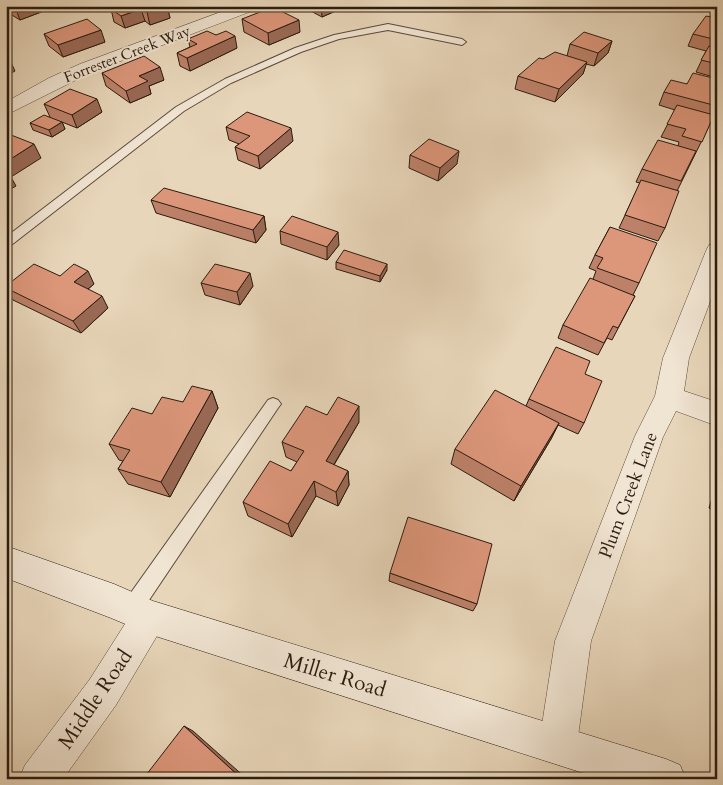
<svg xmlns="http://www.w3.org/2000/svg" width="723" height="785" viewBox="0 0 723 785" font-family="Cardo,serif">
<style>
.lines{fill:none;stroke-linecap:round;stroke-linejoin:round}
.lane-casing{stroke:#5a4a3a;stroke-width:2}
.street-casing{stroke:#5a4a3a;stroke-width:1}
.secondary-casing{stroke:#2a1c0f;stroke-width:1}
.lane{fill:#f0e4d2;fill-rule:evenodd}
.street{fill:#f0e4d2;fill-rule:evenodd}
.secondary{fill:#f0e4d2;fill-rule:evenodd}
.wall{fill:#bd8169;stroke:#2a1c0f}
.shaded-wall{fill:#9a6955;stroke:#2a1c0f}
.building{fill:#dc967a;stroke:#2a1c0f}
.labels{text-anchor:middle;stroke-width:4;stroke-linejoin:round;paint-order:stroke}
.far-street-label{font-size:15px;fill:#2a1c0f;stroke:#f0e4d2}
.street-label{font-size:18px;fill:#2a1c0f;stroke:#f0e4d2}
.near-street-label{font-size:21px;fill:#2a1c0f;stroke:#f0e4d2}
</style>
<rect width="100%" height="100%" fill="#e8d6ba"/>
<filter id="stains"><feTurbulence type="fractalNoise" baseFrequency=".004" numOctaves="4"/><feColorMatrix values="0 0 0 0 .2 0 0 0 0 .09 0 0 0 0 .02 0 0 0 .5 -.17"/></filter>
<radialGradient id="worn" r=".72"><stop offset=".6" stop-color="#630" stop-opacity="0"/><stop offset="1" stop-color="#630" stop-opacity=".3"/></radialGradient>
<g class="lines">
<g class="lane-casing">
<path id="lane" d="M388,24L462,39L466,42L462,45L388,30L339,39L301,52L231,83L184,111L10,246L6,247V237L176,107L225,79L295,48L334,35Z
M273,398L278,400L281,404L278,408L139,615L132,617L125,615L123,608L125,601L268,400Z"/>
</g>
<g class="street-casing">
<path id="street" d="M237,6H259L257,9L92,72L6,115V102L49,78L80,64Z
M717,243V283L689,358L684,391L717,402V426L676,411L663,437L591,641L577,744L572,758L558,763L544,758L539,744L555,641L635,436L655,396L663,358L706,251L709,245Z
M149,600L161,605L166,617L161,629L116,705L63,779H19L25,765L90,679L137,605Z"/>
</g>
<g class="secondary-casing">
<path id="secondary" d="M6,546L114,584L153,601L666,759L680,765L686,779H602L149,634L111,618L6,578Z"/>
</g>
<use href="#lane" class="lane"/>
<use href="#street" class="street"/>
<use href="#secondary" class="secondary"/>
</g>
<path class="wall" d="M6,6H57L20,20L7,12Z
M167,6L170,18L150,25L145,21L125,28L114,22L111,9Z
M305,6H347L322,17L305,8Z
M717,9V78L696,72L706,51L688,46L693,34L712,17Z
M242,19L300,32L269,45L244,32Z
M44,34L105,42L63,57L49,46Z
M216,35L237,48L190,71L180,66L177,53L190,47L188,39Z
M612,41L608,53L594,66L586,64L583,74L555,102L515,89L518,76L543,59L567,56L570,44Z
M102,73L164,80L149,86L151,94L130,103L106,86Z
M717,79V121L712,120L677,191L665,228L658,241L619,228L640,183L636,182L642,169L678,146L679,142L661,137L675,110L659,105L664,92L687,84Z
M44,104L102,112L77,128L62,122L65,129L52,137L33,130L30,123L50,117Z
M226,127L293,141L260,169L238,160L235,147L239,144L229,140Z
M410,155L457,164L438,181L409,168Z
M151,200L264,216L266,230L256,243L156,213Z
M610,227L639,283L633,295L635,296L612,340L607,338L598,355L558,338L563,325L593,279L596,271L589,268L595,255Z
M280,231L339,245L327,260L281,244Z
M336,262L387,270L380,282L336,269Z
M60,276L94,284L88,289L108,308L81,333L13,300L6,289V286Z
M201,283L253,286L240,305L205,295Z
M585,374L584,423L578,434L558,425L551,439L514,501L451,464L455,449L526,406L529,399Z
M212,391L218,408L170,497L128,484L118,469L123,461L119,460L109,444L152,414Z
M327,415L359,422L334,465L348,471L349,485L338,506L316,496L292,537L248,516L243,502L291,471L297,462L286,457L282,442Z
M717,482V511L709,508Z
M390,573L477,604L473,611L389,581Z"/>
<path class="shaded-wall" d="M18,6H57L20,20L15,7Z
M164,6H167L170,18L150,25L147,12Z
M321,6H347L322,17Z
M141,9L145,21L125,28L121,16Z
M299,20L300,32L269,45L268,33Z
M101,30L105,42L63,57L58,45Z
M235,36L237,48L190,71L187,58Z
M612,41L608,53L594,66L598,53Z
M9,58L15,71L6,76V60Z
M587,62L583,74L555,102L559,89Z
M160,67L164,80L149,86L151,94L130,103L126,91L139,76Z
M97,99L102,112L77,128L72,115Z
M62,122L65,129L52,137L49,130Z
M291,128L293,141L260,169L258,156Z
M34,144L41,158L11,177L16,186L6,192V162Z
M459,151L457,164L438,181L440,168Z
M264,216L266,230L256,243L253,230Z
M338,232L339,245L327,260V247Z
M387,264V270L380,282V276Z
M88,271L94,284L81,295L74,282Z
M250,273L253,286L240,305L237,292Z
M102,296L108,308L81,333L73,321Z
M212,391L218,408L170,497L161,482Z
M359,406V422L327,476L326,461Z
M559,423L551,439L514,501L521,486Z
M348,471L349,485L338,506L336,492Z
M314,481L316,496L292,537L288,524Z
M184,726L193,731L247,779H242Z"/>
<path class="building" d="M120,6H164L147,12L141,9L121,16L111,9Z
M273,7L299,20L268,33L242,19Z
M717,9V16L713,15Z
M706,16L717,18V40L693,34Z
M87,19L101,30L58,45L44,34Z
M207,31L216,35L226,31L235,36L187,58L177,53L197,44L188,39Z
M584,32L612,41L598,53L570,44Z
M709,46L717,48V64L701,60Z
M555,52L587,62L559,89L518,76L539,58L543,59Z
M144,56L160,67L139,76L148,81L126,91L102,73Z
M693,73L717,79V106L664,92L671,80L687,84Z
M70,89L97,99L72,115L44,104Z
M677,105L714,115L702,142L682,136L686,129L667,124Z
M247,112L291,128L258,156L235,147L250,136L226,127Z
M44,115L62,122L49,130L30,123Z
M6,133L34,144L6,162Z
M429,139L459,151L440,168L410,155Z
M658,140L696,151L681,181L642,169Z
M641,180L679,191L665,228L625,215Z
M164,188L264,216L253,230L151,200Z
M292,216L338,232L327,247L280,231Z
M610,227L657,243L639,283L597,268L603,258L595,255Z
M344,250L387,264L380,276L336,262Z
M34,264L60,276L74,264L88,271L74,282L102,296L73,321L6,288V286Z
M215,264L250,273L237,292L201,283Z
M590,278L635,296L618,328L613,326L604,343L563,325Z
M556,347L590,361L585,374L602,381L584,423L529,399Z
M192,386L212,391L161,482L118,469L130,450L109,444L132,408L152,414L162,397L183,402Z
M495,390L559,423L521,486L455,449Z
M338,397L359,406L326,461L348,471L336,492L314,481L288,524L243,502L270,461L291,471L304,451L282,442L306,406L327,415Z
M408,517L492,544L477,604L390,573Z
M184,726L242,779H143Z"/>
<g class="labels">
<g class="far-street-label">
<text transform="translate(127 54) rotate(-21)" y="5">Forrester Creek Way</text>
</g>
<g class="street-label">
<text transform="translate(628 495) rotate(-69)" y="6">Plum Creek Lane</text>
</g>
<g class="near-street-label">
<text transform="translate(335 675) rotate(17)" y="7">Miller Road</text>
<text transform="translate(95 699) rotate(-56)" y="7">Middle Road</text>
</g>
</g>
<rect width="723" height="785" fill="none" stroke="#e8d6ba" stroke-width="25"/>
<rect x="8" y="8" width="708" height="770" fill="none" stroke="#2a1c0f" stroke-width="2.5"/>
<rect x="12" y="12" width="698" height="760" fill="none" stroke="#2a1c0f"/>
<rect width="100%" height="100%" filter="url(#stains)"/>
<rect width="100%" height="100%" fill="url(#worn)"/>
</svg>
